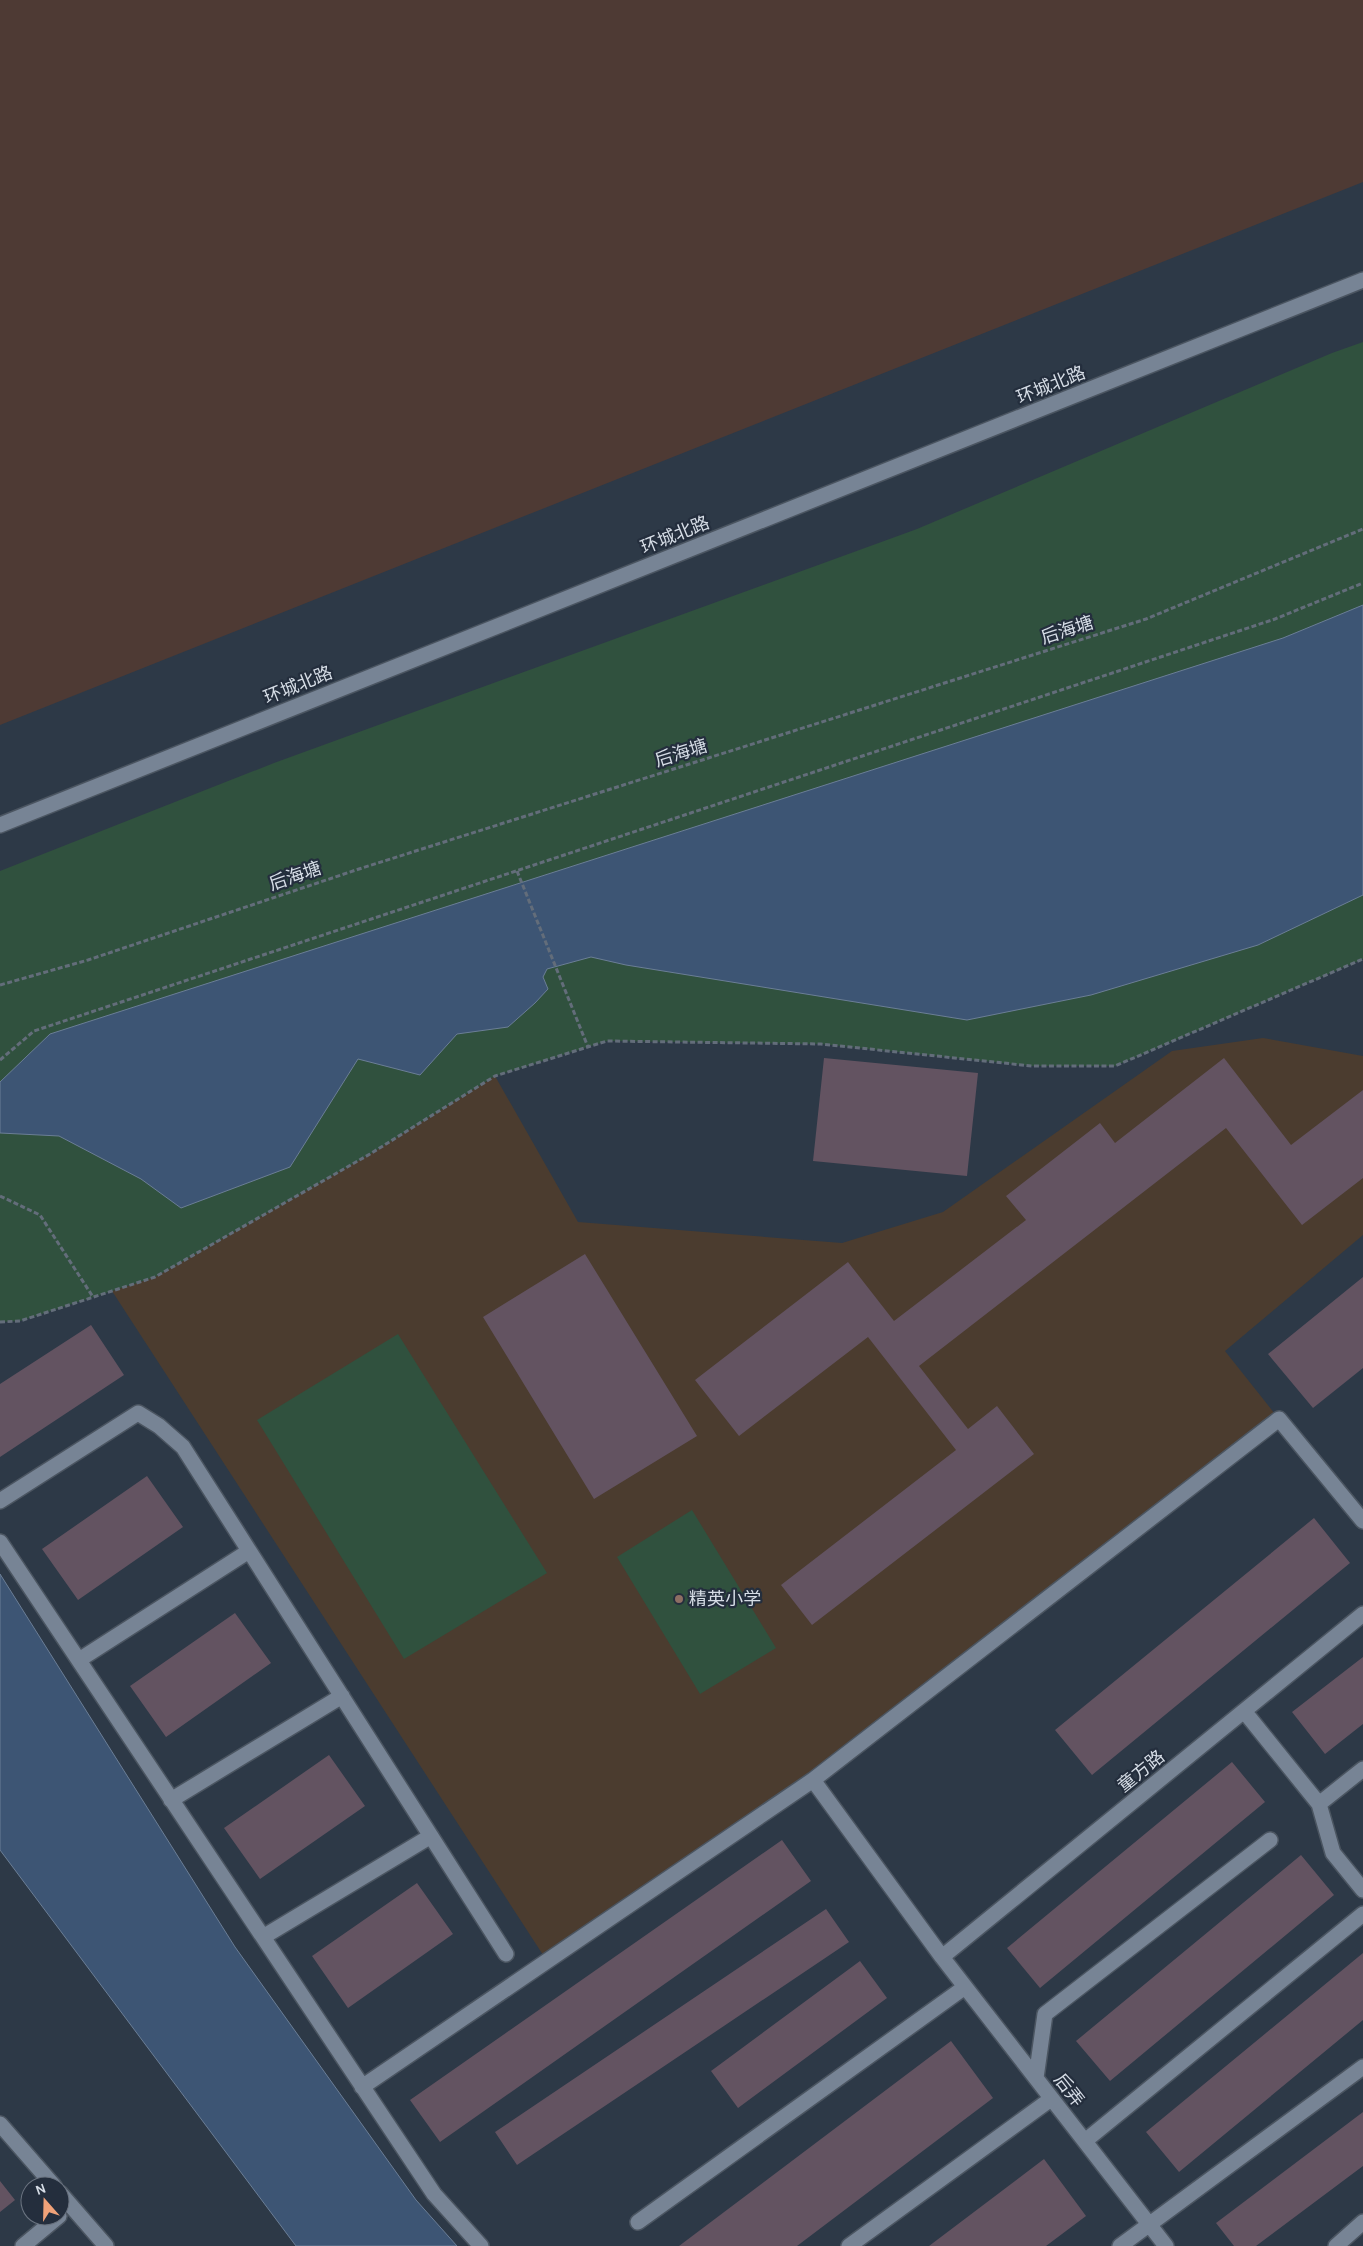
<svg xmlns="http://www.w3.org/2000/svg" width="1363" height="2246" viewBox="0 0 1363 2246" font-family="Karla,'Noto Sans SC',sans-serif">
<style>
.industrial{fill:#4e3a34}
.education{fill:#4b3c2f}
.green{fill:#30513e}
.water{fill:#3d5574;stroke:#6b7e96}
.building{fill:#635361}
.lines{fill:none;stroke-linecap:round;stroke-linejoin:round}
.minor-casing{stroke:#4b5561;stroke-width:18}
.path{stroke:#636d7a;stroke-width:3;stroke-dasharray:5 2.5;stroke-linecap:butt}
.minor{stroke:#778495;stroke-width:15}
.education-dot{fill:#8d6e63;stroke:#242e3d;stroke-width:2}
.labels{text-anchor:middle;stroke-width:4.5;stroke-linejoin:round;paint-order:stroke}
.street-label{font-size:18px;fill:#d6dde6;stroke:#242e3d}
.poi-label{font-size:18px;fill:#d6dde6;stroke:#242e3d;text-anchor:start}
</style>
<rect width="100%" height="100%" fill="#2d3947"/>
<path class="industrial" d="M0,0H1363V182L0,725Z"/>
<path class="education" d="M1263,1038L1363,1056V1235L1225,1351L1279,1419L813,1780L547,1961L112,1291L155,1277L370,1154L495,1076L578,1222L842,1243L943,1212L1172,1051Z"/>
<path class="green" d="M1363,342V959L1115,1066H1032L821,1044L607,1041L495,1076L370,1154L155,1277L20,1321L0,1322V871L274,763L917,529L1332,353Z
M398,1334L547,1573L404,1659L257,1420Z
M692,1510L776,1648L700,1694L617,1557Z"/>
<path class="water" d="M1363,605V895L1258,945L1091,995L967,1020L626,965L591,957L547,969L543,977L548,989L535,1003L508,1027L457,1034L420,1075L358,1059L290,1167L181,1208L141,1179L59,1136L0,1133V1082L50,1034L1283,638Z
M0,1574L235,1947L416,2200L457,2246H296L0,1850Z"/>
<path class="building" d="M824,1058L978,1073L967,1176L813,1161Z
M1224,1058L1291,1145L1363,1090V1178L1302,1225L1226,1128L919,1366L968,1429L997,1406L1034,1454L812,1625L781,1585L956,1450L868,1337L739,1436L695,1380L848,1262L894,1321L1026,1220L1006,1196L1100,1123L1115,1143Z
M585,1254L697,1436L594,1499L483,1317Z
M1363,1277V1368L1313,1408L1268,1354Z
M91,1325L124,1375L0,1457V1384Z
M147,1476L183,1527L78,1600L42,1549Z
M1314,1518L1350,1563L1092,1775L1055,1730Z
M235,1613L271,1663L166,1737L130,1686Z
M1363,1657V1724L1325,1754L1292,1712Z
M329,1755L365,1806L260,1879L224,1828Z
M1232,1762L1265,1802L1040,1988L1007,1948Z
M782,1840L811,1881L440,2142L410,2100Z
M1301,1855L1334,1895L1110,2081L1076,2041Z
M417,1883L453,1934L348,2008L312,1956Z
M826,1909L849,1942L517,2165L495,2132Z
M1363,1953V2020L1179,2172L1146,2132Z
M860,1961L887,1998L738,2108L711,2071Z
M951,2041L993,2098L797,2246H679Z
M1363,2112V2166L1256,2246H1234L1216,2223Z
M1044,2159L1086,2216L1046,2246H929Z
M0,2181L15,2200L0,2212Z"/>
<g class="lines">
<g class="minor-casing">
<path id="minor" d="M0,825L1363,280
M0,1501L138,1413L159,1426L183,1447L506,1954
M0,1542L434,2194L481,2246
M79,1660L249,1551
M1244,1711L1319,1804
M1363,1769L1319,1804L1333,1853L1363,1890
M171,1800L342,1696
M263,1937L431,1836
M942,1957L1363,1614
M1036,2078L1045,2014L1270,1840
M362,2087L813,1780
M0,2124L54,2186
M1085,2141L1363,1914
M60,2193L106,2246
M638,2222L965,1987
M23,2246L59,2216
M849,2246L1051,2099
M1120,2246L1363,2067
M1166,2246L942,1957L813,1780L1279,1419L1363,1521
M1336,2246L1363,2222"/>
</g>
<path class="path" d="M517,871L588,1047
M0,985L88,960L359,869L1146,619L1363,529
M0,1060L34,1031L1275,619L1363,583
M0,1196L40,1215L93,1297
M0,1322L20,1321L155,1277L370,1154L495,1076L607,1041L821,1044L1032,1066H1115L1363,959"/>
<use href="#minor" class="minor"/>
</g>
<circle class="education-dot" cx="679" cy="1599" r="5"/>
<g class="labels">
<g class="street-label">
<text transform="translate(1051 385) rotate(-22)" y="6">环城北路</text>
<text transform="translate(675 535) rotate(-22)" y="6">环城北路</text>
<text transform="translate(1067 630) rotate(-18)" y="6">后海塘</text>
<text transform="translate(298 685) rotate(-22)" y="6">环城北路</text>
<text transform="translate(681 753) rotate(-17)" y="6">后海塘</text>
<text transform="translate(295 876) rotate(-19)" y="6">后海塘</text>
<text transform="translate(1141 1771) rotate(-39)" y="6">童方路</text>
<text transform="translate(1069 2090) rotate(52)" y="6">后弄</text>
</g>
<g class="poi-label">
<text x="689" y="1605">精英小学</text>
</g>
</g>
<g transform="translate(45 2201) rotate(340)"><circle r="24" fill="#242e3d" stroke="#6b7481"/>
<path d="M0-4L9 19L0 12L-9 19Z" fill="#f0a279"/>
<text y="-8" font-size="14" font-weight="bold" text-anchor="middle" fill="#d6dde6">N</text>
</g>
</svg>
